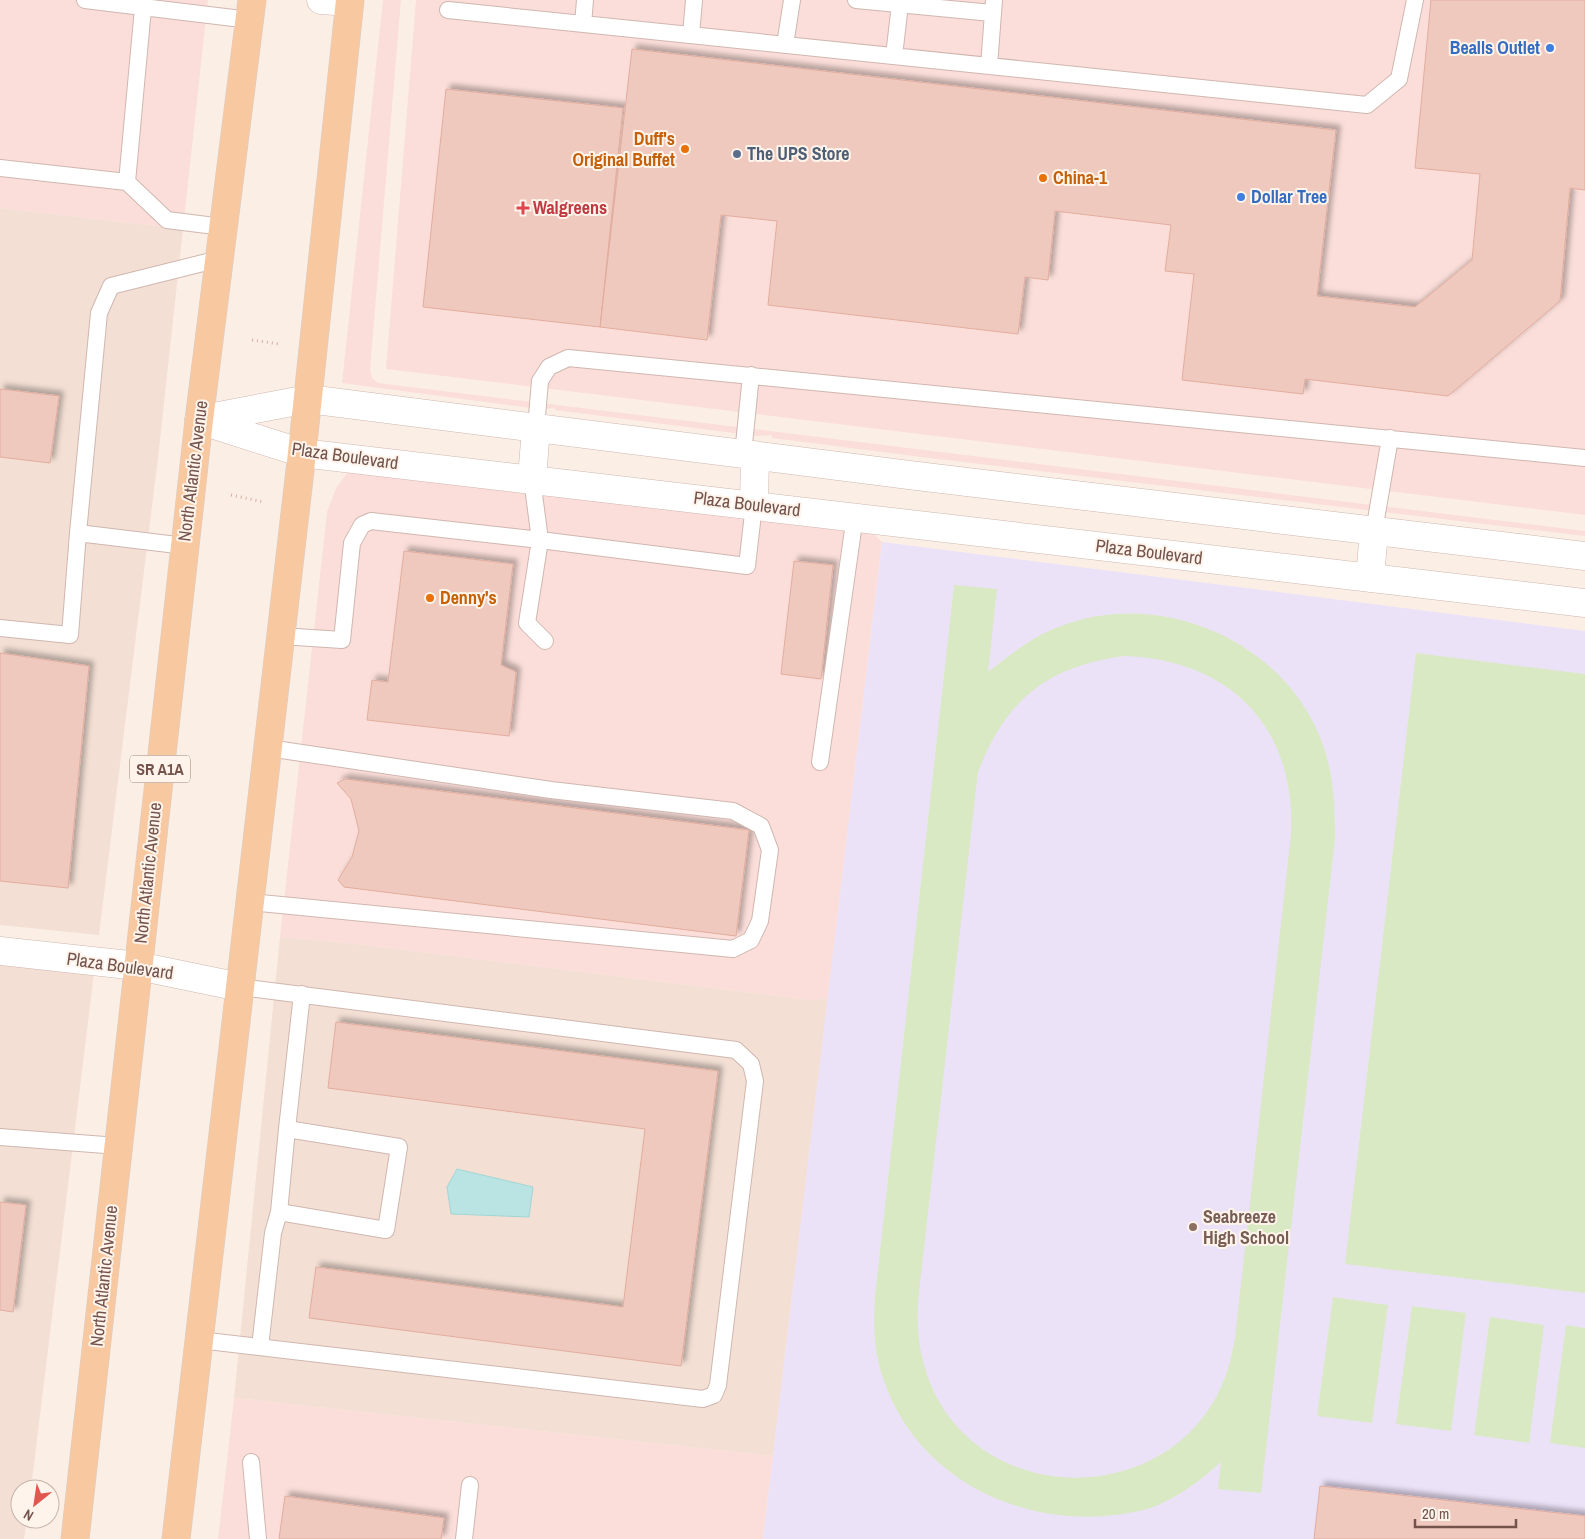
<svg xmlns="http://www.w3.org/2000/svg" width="1585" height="1539" viewBox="0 0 1585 1539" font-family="'Archivo Narrow',sans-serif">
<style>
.residential{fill:#f3dfd4}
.commercial{fill:#fbded9}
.education{fill:#ece2f8}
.green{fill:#d9e9c4;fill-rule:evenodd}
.water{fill:#bae4e3;stroke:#a1d6d5}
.building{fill:#f0c9be;stroke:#e2ad9e;filter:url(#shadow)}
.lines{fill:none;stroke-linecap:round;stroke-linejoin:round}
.service-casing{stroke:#cfb7af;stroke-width:18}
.minor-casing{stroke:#cfb7af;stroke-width:29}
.tertiary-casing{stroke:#cfb7af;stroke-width:29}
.primary-casing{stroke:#d8cfcd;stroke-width:29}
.path{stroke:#d5aca1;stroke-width:3;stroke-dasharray:1 4;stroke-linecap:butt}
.service{stroke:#fff;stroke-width:16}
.minor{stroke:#fff;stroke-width:28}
.tertiary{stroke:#fff;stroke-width:28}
.primary{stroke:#f8c8a0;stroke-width:28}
.shop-dot{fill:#3f7fe0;stroke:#fef4eb;stroke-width:2}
.food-dot{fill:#e8710a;stroke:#fef4eb;stroke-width:2}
.service-dot{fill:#5c6f8a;stroke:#fef4eb;stroke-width:2}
.health-dot{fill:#e0444e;stroke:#fef4eb;stroke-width:2}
.education-dot{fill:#8d6e63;stroke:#fef4eb;stroke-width:2}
.labels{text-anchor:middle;stroke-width:4;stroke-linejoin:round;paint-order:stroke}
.shield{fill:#fef4eb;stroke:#9d837b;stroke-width:1}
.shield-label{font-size:16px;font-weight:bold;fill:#74534b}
.shop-label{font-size:18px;font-weight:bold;fill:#366cbe;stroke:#fef4eb;text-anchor:end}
.food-label{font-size:18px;font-weight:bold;fill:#c56008;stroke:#fef4eb;text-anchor:start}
.service-label{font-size:18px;font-weight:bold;fill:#4e5e75;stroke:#fef4eb;text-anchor:start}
.health-label{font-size:18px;font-weight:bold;fill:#be3a42;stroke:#fef4eb;text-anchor:start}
.street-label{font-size:18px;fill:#74534b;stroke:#fef4eb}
.education-label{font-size:18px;font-weight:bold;fill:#785e54;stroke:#fef4eb;text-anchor:start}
</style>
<defs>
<filter id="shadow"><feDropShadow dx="4.5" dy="-4.5" stdDeviation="2.5" flood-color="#0004"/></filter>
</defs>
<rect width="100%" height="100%" fill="#fbefe5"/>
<!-- residential -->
<path class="residential" d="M0,208L183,229L158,458L99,935L0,925Z
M280,937L348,943L811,1000L828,998L773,1456L234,1398Z
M0,963L94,973L31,1489H20V1519H27L24,1539H0Z"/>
<!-- commercial -->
<path class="commercial" d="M0,0H208L183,229L0,208Z
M383,0H401L370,369L372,378L378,383L1585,531V536L921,457L772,438V435L757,436L555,410V408L539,409L342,383Z
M416,0H1585V515L386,369Z
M350,458L855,516L882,542L828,998L811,1000L348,943L280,937L327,512L336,488L348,472Z
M234,1398L773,1456L763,1539H218Z"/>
<!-- education -->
<path class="education" d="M882,542L1585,631V1539H763Z"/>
<!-- green -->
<path class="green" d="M954,585L997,589L988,672C1011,654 1033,636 1061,626C1162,587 1287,642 1323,745C1334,776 1335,807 1335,839L1261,1493L1218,1489L1221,1462C1199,1482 1176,1499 1148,1509C1031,1539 905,1479 878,1360C873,1339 874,1317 875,1296ZM1125,656C1231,660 1296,728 1291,834L1235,1338C1232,1354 1229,1370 1222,1385C1171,1503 996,1510 936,1396C921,1366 916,1335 918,1301L978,772C1006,699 1048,666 1125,656Z
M1416,653L1585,674V1293L1345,1264Z
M1333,1297L1388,1305L1372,1423L1317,1416Z
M1412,1306L1466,1313L1451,1431L1396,1424Z
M1490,1317L1544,1325L1529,1443L1474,1435Z
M1566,1325L1585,1328V1448L1550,1443Z"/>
<!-- water -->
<path class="water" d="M457,1169L533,1187L529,1217L451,1214L447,1187Z"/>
<!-- building -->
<path class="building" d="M1431,0H1585V190L1570,188L1560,301L1448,396L1305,379L1303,394L1182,380L1194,274L1165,271L1171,225L1055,211L1048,280L1025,277L1018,334L768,305L777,221L721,215L707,340L600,327L632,49L1336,130L1317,296L1415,307L1472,260L1480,174L1415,168Z
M446,89L623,108L600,327L423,307Z
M0,389L59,396L50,463L0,457Z
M404,551L513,564L501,665L516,672L509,736L367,720L372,680L388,682Z
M794,561L833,565L821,679L781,674Z
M0,653L89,666L68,888L0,881Z
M345,779L749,830L736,936L344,887L338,880L352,857L359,831L351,799L337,783Z
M336,1022L718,1071L681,1366L309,1318L316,1267L623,1307L645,1129L328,1088Z
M0,1202L26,1205L13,1312L0,1310Z
M1320,1486L1585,1516V1539H1314Z
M285,1496L444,1518L441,1539H279Z"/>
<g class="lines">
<!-- service casing -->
<g class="service-casing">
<path id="service" d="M85,0L250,20
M856,0L992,13
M448,10L1367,105L1399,79L1415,0
M583,24L585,0
M691,35L694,0
M785,45L792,0
M894,56L900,4
M989,66L994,0
M0,168L127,182L167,220L223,227
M127,182L143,8
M536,428L540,381L549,367L568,358L1585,458
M743,454L751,375
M532,479L540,540L747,566L754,505
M1374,531L1390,438
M185,546L78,533L99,313L111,286L219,259
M0,628L70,635L78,533
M281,636L342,640L352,543L362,525L371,521L540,540L527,623L545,641
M820,762L855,516
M250,902L733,949L751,940L760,921L770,850L761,826L733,811L551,790L268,748
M0,1137L118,1146
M279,1212L287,1129
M199,1340L703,1399L714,1395L718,1385L755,1081L751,1064L736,1050L240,987
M260,1347L273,1233L279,1212L386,1230L399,1147L287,1129L302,994
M251,1462L258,1539
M464,1539L470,1485"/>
</g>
<!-- minor casing -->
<g class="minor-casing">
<path id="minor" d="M321,0L349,2
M0,951L138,966L240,987"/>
</g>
<!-- tertiary casing -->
<g class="tertiary-casing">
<path id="tertiary" d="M203,419L308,399L917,476L1585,556
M199,420L302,453L1585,603
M532,479L536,428
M754,505L755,455
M1370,578L1374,531"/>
</g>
<!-- primary casing -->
<g class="primary-casing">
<path id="primary" d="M75,1539L199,420L252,0
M176,1539L302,453L350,0"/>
</g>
<!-- path -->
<path class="path" d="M252,340L279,344
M231,495L264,502"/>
<!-- service -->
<use href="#service" class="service"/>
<!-- minor -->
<use href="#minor" class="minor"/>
<!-- tertiary -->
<use href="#tertiary" class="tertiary"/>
<!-- primary -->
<use href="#primary" class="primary"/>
</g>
<!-- markers -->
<g class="shop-dot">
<circle cx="1550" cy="48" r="5"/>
<circle cx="1241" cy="197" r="5"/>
</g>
<g class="food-dot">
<circle cx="685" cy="149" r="5"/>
<circle cx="1043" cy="178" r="5"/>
<circle cx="430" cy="598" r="5"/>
</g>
<circle class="service-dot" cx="737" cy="154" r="5"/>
<path class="health-dot" d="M520.5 200.5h5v5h5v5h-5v5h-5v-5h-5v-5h5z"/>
<circle class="education-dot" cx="1193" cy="1227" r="5"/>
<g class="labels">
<!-- shield labels -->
<rect class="shield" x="130" y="755.5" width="60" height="27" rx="4"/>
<g class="shield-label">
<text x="160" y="775">SR A1A</text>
</g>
<!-- shop labels -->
<g class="shop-label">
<text x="1540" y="54">Bealls Outlet</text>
<text x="1251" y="203" text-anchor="start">Dollar Tree</text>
</g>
<!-- food labels -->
<g class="food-label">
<text x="675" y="145" text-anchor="end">Duff's<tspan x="675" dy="21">Original Buffet</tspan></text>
<text x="1053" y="184">China-1</text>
<text x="440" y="604">Denny's</text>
</g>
<!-- service labels -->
<g class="service-label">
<text x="747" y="160">The UPS Store</text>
</g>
<!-- health labels -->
<g class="health-label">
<text x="533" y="214">Walgreens</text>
</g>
<!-- street labels -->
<g class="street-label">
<text transform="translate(345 456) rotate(8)" y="6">Plaza Boulevard</text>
<text transform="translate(193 471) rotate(-83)" y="6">North Atlantic Avenue</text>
<text transform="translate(747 504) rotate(7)" y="6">Plaza Boulevard</text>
<text transform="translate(1149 552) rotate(7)" y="6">Plaza Boulevard</text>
<text transform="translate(148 873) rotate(-84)" y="6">North Atlantic Avenue</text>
<text transform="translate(120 966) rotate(8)" y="6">Plaza Boulevard</text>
<text transform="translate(104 1276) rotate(-84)" y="6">North Atlantic Avenue</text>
</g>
<!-- education labels -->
<g class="education-label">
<text x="1203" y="1223">Seabreeze<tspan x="1203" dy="21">High School</tspan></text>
</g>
</g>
<!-- north arrow -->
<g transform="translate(35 1504) rotate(210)"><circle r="24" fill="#fef4eb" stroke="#c7b4ab"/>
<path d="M0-4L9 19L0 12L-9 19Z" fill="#e1564e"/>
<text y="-8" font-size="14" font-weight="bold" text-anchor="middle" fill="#74534b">N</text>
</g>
<!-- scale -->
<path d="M1415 1519v8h101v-8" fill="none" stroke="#74534b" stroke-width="2.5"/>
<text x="1422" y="1519" font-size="15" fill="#74534b" stroke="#fef4eb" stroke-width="4" paint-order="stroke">20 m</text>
</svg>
